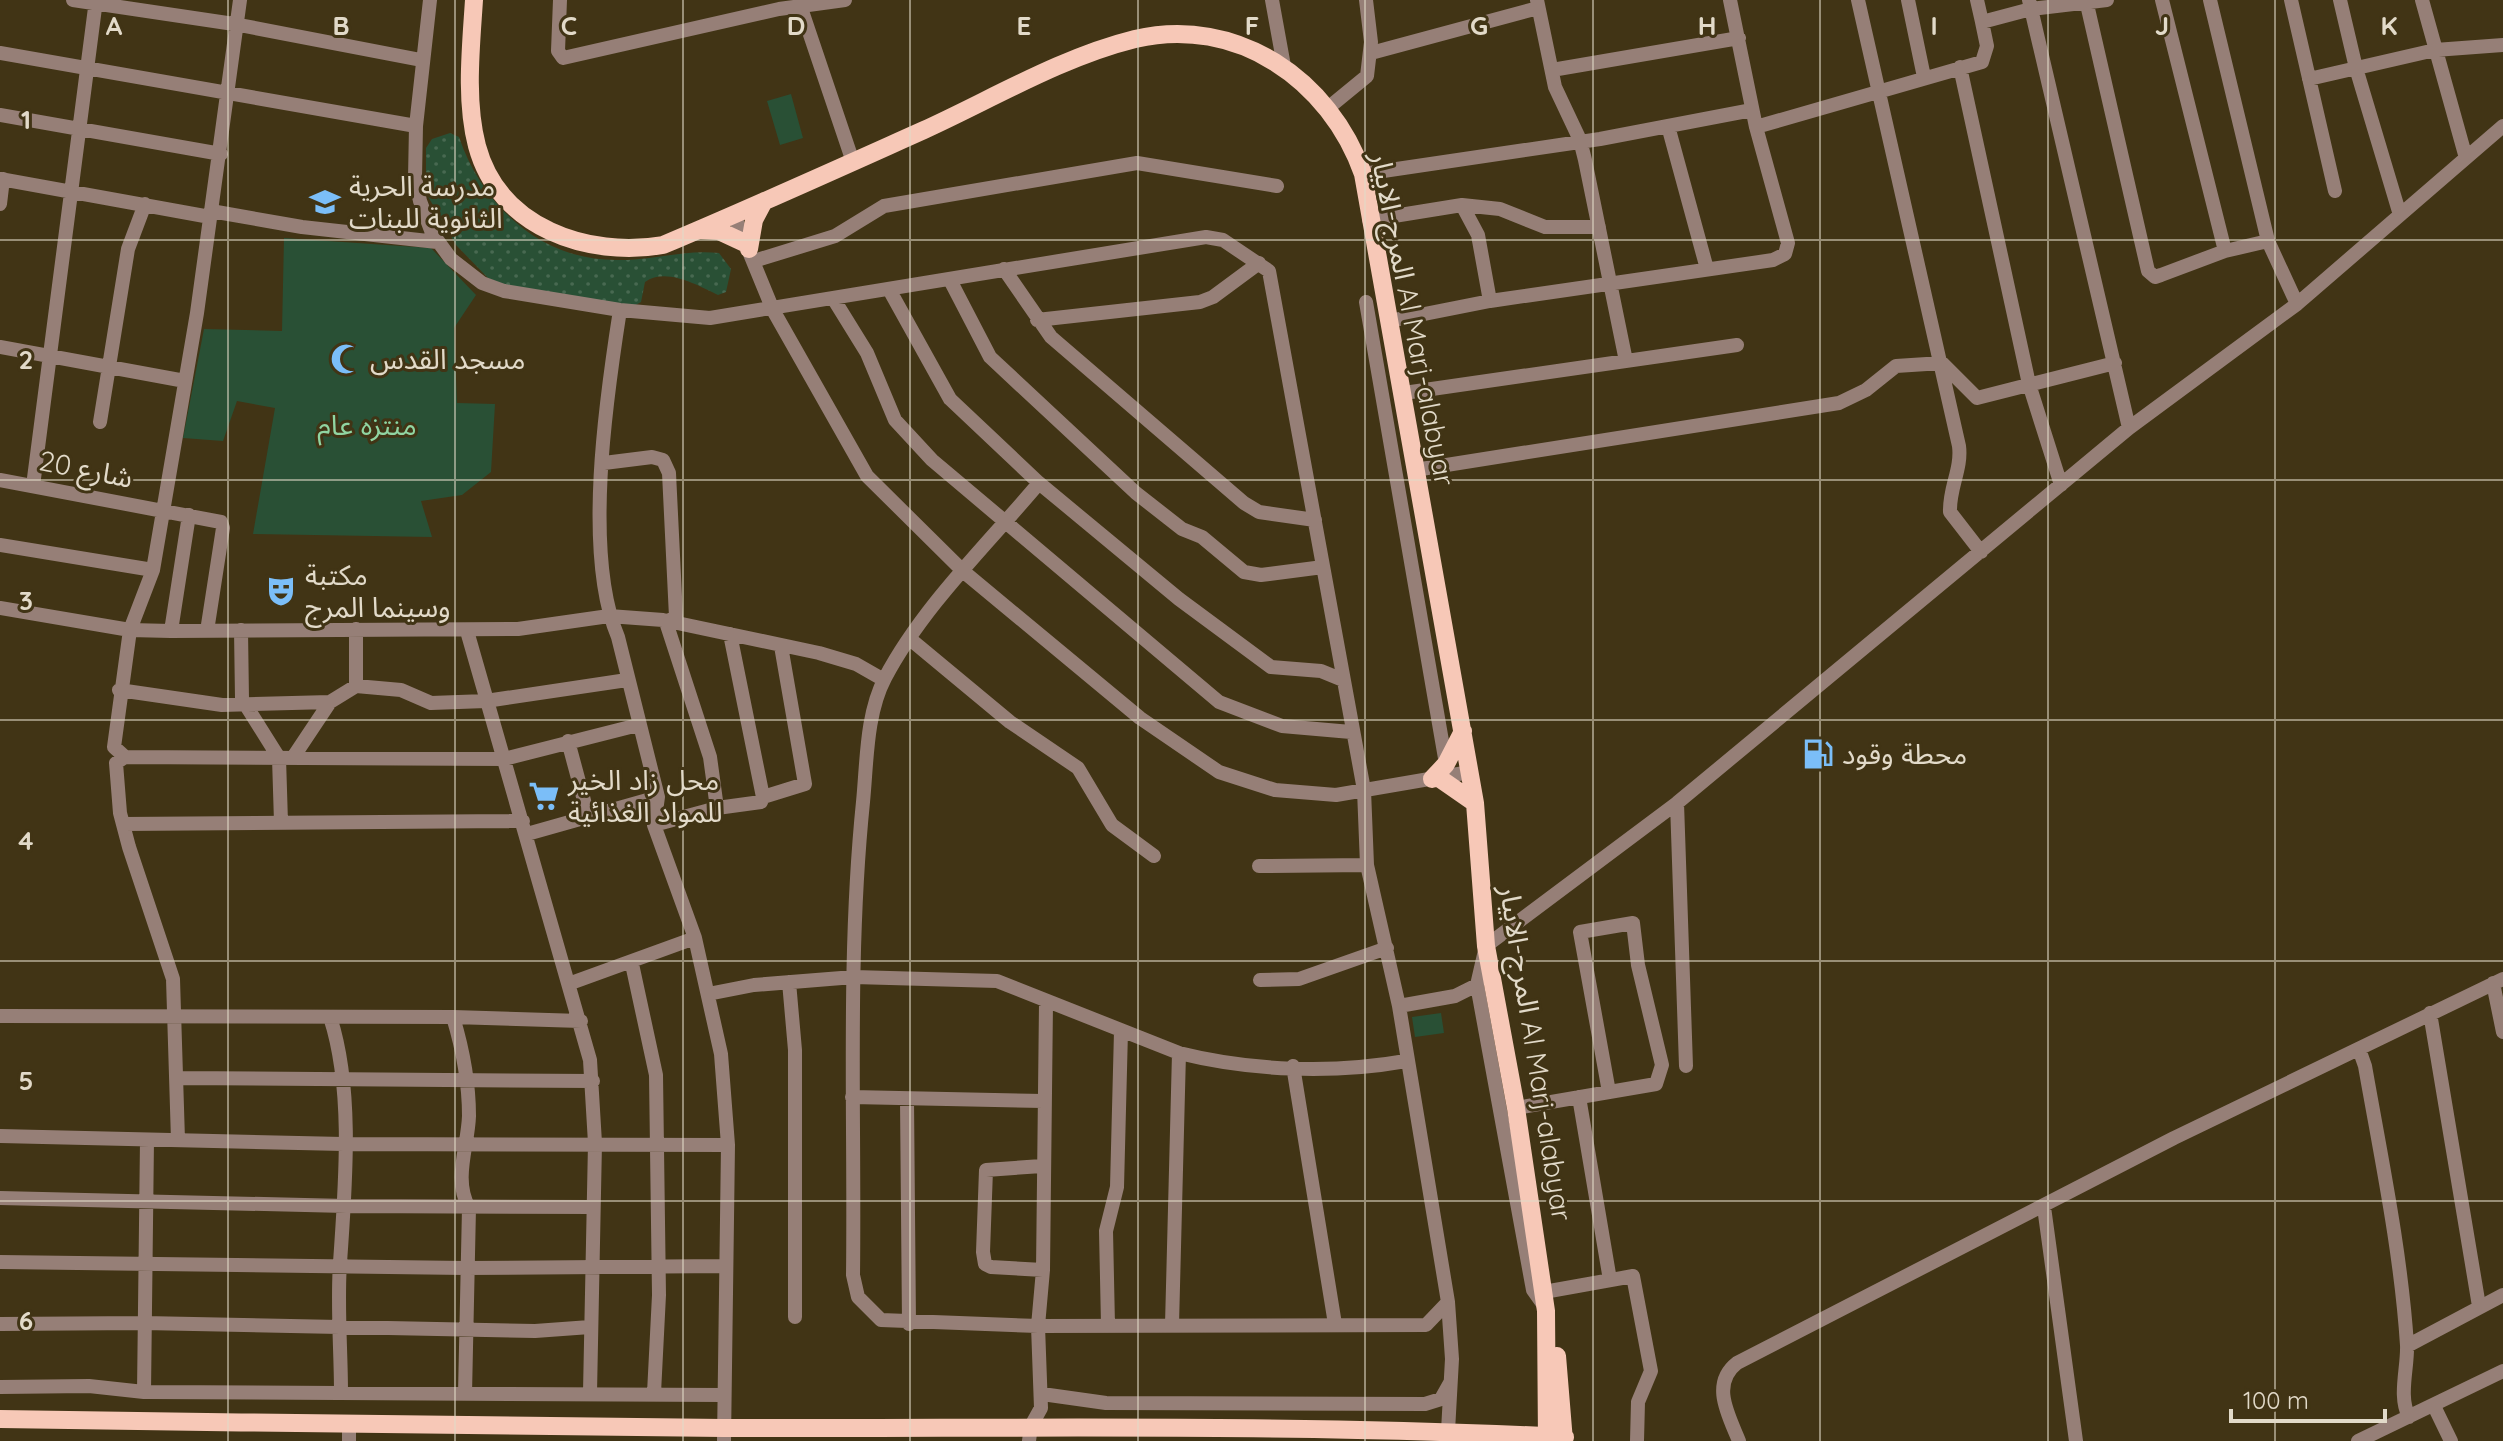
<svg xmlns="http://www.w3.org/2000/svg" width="2503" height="1441" viewBox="0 0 2503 1441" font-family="Quicksand,'Noto Sans Arabic',sans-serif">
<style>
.grass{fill:url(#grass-dots)}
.park{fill:#295035}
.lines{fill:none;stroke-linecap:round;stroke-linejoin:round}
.minor{stroke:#967f77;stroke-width:14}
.major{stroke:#f7c8b7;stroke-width:18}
.grid{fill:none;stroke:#e2dac9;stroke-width:2;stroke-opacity:0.55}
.labels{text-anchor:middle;stroke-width:6;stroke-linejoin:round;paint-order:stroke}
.poi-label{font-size:28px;fill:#e2dac9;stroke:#413415;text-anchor:start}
.street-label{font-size:28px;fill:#e2dac9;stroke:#413415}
.park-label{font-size:28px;fill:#90d5a2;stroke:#413415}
.grid-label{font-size:26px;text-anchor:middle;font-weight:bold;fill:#e2dac9;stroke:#413415;stroke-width:6;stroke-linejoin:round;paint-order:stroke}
</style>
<defs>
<pattern id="grass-dots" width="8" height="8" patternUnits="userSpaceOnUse" patternTransform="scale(2)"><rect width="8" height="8" fill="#295035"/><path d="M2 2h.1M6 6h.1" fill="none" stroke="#486951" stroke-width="1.8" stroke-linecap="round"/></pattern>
</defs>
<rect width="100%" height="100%" fill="#413415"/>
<!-- grass -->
<path class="grass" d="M450,133L459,137C482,205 540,260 616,260C651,261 684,249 719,253L731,269L726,292L718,295C697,285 666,267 645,282L641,302L634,306L515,289L488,278L456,245L426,193V148L432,139Z"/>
<!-- park -->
<path class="park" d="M791,94L803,138L780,145L767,101Z
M284,238L431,248L476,295L454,328L457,403L495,404L491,472L462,495L421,501L432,537L253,534L275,408L237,401L223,441L183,438L204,329L282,331Z
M1441,1013L1444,1033L1415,1037L1412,1017Z"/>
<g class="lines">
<!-- minor -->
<path class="minor" d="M73,0L234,24L421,60
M430,0L416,126L415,178L420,201L432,233L451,259L482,283L504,291L620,310L710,318L1206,237L1223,240L1269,271L1364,790L1367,865L1399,1006L1448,1302L1452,1359L1448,1431
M560,0L558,51L563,58L779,9L845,0
M1272,0L1284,66
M1537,0L1555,87L1580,140L1585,160L1626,361
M1858,0L1959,446C1962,469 1949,488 1950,512L1981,552
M1908,0L1924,77
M1977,0L1982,22
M2029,0L2129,428
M2086,0L2148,271L2155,277L2161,275L2225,251L2268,241
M2162,0L2225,251
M2210,0L2268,241L2297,304
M2291,0L2335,191
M2340,0L2356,68L2400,215
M2422,0L2466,158
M801,8L853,162
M0,53L416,126
M1371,53L1538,8
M1960,67L2029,384L2061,485
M1552,70L1739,38
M2309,79L2435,50L2503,45
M1328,108L1367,76L1371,42L1366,0
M0,115L221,154
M1668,126L1707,269
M1756,127L1982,62L1987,46L1982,22L2031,9L2107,0
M1363,174L1600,139L1752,110
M0,179L210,217
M0,204L3,179
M1462,205L1500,209L1545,227H1599
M211,211L302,227L437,242
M734,215L773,310L867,476L964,572L1140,718L1219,772L1275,790L1336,795L1470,772
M1369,220L1462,205L1478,235L1490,301
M754,261L835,236L884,206L1137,163L1277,186
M1004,269L1051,337L1244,503L1259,512L1315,520
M950,280L990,357L1136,493L1182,529L1202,537L1244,572L1261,575L1323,567
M890,291L950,399L1039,483L1179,599L1271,667L1321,671L1343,680
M833,298L867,353L895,420L932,460L1219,702L1282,726L1351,732
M1366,302L1446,764
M620,310C606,399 583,555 618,637L658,797L654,825L695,938L721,1054L728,1145L724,1441
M1037,320L1200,302L1213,297L1259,263
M1389,321L1490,301L1773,260L1785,254L1788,243L1756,127L1730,0
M0,347L185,381
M1404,393L1737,345
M100,422L128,249L145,204
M604,463L652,457L663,460L669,473L676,617L666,622L710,757L717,808L654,825
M1415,470L1839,403L1866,390L1896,366L1942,363L1977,398L2115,363
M0,480L221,522L223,528L207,631
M1039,483C987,545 923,606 885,678C866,714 867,762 863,802C847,959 855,1118 853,1275L858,1297L881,1320L1038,1326L1426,1325L1448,1302
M33,486L96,0
M0,545L153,570
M0,608L130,630L171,631L518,629L609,616L663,620L819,653L856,664L884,680
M241,630L242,699L279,758L281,822
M171,631L189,515
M467,631L590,1060L595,1143L590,1393
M730,634L763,797
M910,639L1010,722L1078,768L1112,825L1154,856
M356,686L401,690L431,703L486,701L627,680
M119,690L222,705L330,702
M568,741L589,819
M294,756L330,702L356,686V629
M125,757L504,759L638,725
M1677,803L1686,1066
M717,808L761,802L763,797L805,784L781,646
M123,824L523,821
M527,834L658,797
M1259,866L1367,865
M632,964L656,1075L659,1295L654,1393
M1260,980L1299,979L1387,948
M789,982L795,1050V1317
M571,983L695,938
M2493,983L2503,1032
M1477,985L1533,1290L1545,1307
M708,994L754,985L854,977L997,981L1179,1053C1251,1071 1333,1074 1406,1061
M1399,1006L1455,996L1477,985L1486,946L1677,803L2129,428L2297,304L2503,126
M2430,1013L2479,1306
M0,1016L453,1017L581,1021
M330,1017C354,1090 345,1188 340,1263C337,1306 341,1350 341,1393
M453,1017C463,1050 469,1082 469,1116C468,1147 453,1179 469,1208L465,1394
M2359,1049L2365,1066C2381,1157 2401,1252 2407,1345C2408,1368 2398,1396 2409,1417
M1293,1066L1335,1324
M177,1078L593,1081
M852,1097L1043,1101
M1579,1097L1610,1280
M907,1100L909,1324
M1516,1108L1656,1084L1662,1065L1638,965L1633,923L1580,932L1609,1092
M0,1136L343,1144L728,1145
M178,1140L173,979L129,847L120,813L116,763L125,757L114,747L130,630L153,570L197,313L240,0
M1042,1166L986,1170L983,1252L985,1264L991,1267L1043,1270
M0,1198L346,1206L593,1207
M2044,1207L2076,1441
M0,1262L465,1268L725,1266
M1544,1292L1633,1276L1651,1371L1638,1402L1637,1441
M0,1324L144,1323L535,1331L590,1327
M1108,1325L1106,1231L1117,1187L1121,1031
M1172,1325L1179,1053
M2407,1346L2503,1295
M0,1387L89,1386L144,1392L724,1395
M144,1392L147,1140
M1042,1394L1106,1403L1425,1404L1441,1399L1450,1383
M2434,1406L2451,1441
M349,1423V1441
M1029,1441L1031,1426L1041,1408L1038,1326L1043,1270L1046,1003
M1739,1441C1729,1416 1710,1384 1737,1363L2174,1138L2503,979
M2358,1441L2503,1371"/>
<!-- major -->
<path class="major" d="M474,0C471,47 465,100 477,146C499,228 588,258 663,245C751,208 837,169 924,130C992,99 1062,57 1135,39C1237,15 1330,80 1363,174L1475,803L1486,946L1516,1108L1546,1311L1547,1441
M702,230L719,231L747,244
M749,249L754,220L764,201
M1439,778L1475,803
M1432,779L1446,764L1463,731
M1557,1356L1564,1441
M0,1419C241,1422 482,1427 723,1428C1004,1429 1285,1423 1565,1437"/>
</g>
<!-- grid -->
<path class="grid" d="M228,0V1441M455,0V1441M683,0V1441M910,0V1441M1138,0V1441M1365,0V1441M1593,0V1441M1820,0V1441M2048,0V1441M2275,0V1441M0,240H2503M0,480H2503M0,720H2503M0,961H2503M0,1201H2503"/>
<!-- icons -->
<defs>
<g id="school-bare" transform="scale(2.4)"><path d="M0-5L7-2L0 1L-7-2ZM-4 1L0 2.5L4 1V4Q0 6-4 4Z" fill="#7bbef8" stroke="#413415" stroke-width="2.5" paint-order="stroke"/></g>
<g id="mosque-bare" transform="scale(2.4)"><path d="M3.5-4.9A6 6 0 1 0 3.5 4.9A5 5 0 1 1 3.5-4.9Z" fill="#7bbef8" stroke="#413415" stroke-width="2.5" paint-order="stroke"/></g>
<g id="theatre-bare" transform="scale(2.4)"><path d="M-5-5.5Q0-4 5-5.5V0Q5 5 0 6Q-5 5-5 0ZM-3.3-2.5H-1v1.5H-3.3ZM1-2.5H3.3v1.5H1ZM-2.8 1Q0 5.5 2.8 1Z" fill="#7bbef8" stroke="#413415" stroke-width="2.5" paint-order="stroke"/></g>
<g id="fuel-bare" transform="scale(2.4)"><path d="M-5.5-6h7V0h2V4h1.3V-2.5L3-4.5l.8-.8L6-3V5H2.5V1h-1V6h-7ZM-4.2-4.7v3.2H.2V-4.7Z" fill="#7bbef8" stroke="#413415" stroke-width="2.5" paint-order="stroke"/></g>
<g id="supermarket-bare" transform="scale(2.4)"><path d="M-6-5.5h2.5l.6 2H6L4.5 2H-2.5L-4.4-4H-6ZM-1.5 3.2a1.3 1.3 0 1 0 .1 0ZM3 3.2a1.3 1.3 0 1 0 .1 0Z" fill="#7bbef8" stroke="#413415" stroke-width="2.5" paint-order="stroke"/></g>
</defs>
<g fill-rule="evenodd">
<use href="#school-bare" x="325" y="202"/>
<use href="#mosque-bare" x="346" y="359"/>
<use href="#theatre-bare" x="281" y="591"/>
<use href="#fuel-bare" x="1818" y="754"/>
<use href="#supermarket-bare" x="544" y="796"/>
</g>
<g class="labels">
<!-- poi labels -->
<g class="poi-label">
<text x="349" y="196">مدرسة الحرية<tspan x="349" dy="32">الثانوية للبنات</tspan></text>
<text x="370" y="369">مسجد القدس</text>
<text x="305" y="585">مكتبة<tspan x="305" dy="32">وسينما المرج</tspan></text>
<text x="1842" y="764">محطة وقود</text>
<text x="568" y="790">محل زاد الخير<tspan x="568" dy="32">للمواد الغذائية</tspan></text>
</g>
<!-- street labels -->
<g class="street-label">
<text transform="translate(1413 319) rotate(79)" y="10">المرج-الابيار Al Marj-alabyar</text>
<text transform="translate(86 469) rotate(11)" y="10">شارع 20</text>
<text transform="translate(1536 1053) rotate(81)" y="10">المرج-الابيار Al Marj-alabyar</text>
</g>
<!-- park labels -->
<g class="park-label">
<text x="367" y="435">منتزه عام</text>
</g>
</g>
<g class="grid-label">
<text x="114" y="35">A</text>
<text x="341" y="35">B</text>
<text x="569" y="35">C</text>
<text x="796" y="35">D</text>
<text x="1024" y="35">E</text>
<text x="1252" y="35">F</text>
<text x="1479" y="35">G</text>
<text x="1707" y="35">H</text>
<text x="1934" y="35">I</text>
<text x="2162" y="35">J</text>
<text x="2389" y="35">K</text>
<text x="26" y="129">1</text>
<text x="26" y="369">2</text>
<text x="26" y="610">3</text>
<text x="26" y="850">4</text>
<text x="26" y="1090">5</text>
<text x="26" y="1330">6</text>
</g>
<!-- scale -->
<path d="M2231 1409v12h154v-12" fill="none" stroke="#e2dac9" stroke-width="4"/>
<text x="2243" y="1409" font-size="24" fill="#e2dac9" stroke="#413415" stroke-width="6" paint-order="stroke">100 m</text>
</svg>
